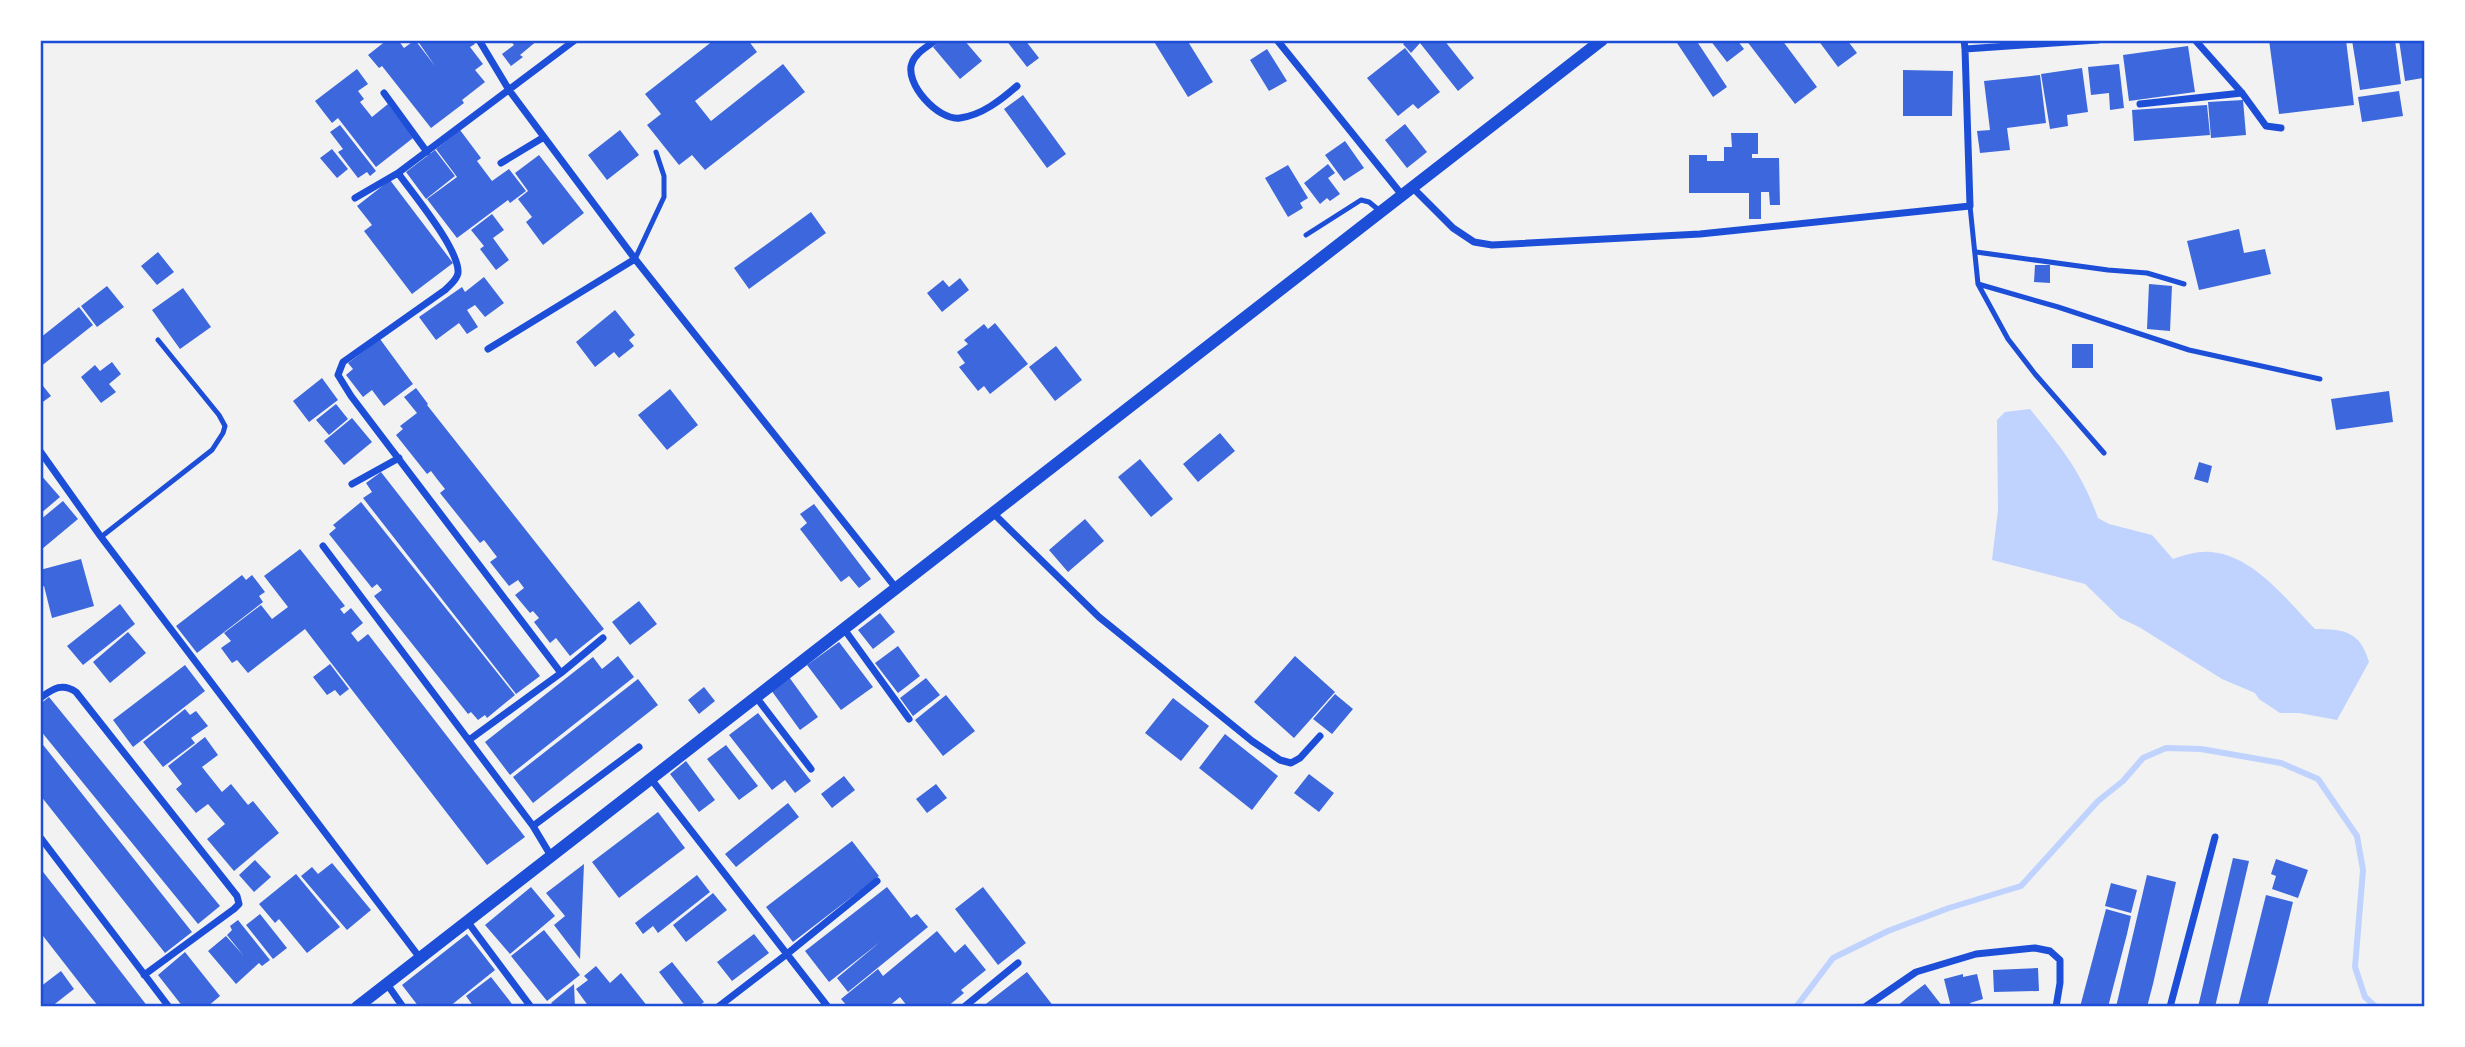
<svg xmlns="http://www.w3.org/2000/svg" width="2465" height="1047" viewBox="0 0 2465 1047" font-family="'Noto Sans',sans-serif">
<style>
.water{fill:#bfd3fe}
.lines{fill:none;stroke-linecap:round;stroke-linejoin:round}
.stream{stroke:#bfd3fe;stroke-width:6}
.building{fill:#3d67dc}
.service{stroke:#1d4ed8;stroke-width:5}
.minor{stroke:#1d4ed8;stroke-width:7}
.tertiary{stroke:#1d4ed8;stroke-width:12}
.neatline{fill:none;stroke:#1d4ed8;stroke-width:2.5}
</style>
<rect width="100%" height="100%" fill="#f2f2f2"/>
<!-- water -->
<path class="water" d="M2030,409C2060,446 2082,472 2098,518L2109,524L2152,535L2173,559C2185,555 2198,551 2211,552C2253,555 2288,601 2315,629C2344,629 2360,631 2369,662L2337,720L2299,713H2280L2259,699L2255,693L2222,679L2139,627L2120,618L2085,584L1992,560L1998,510L1997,420L2005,412Z"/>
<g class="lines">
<!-- stream -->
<path class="stream" d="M1796,1007L1833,958L1888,931L1949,908L2021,886L2098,801L2123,781L2143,758L2166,748L2201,749L2281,763L2318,779L2357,836L2363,870L2355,967L2365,997L2376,1007"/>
</g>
<!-- building -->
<path class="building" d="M387,40H398L404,48L415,40L435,66L417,40H472L475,44L470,47L483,64L475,70L485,82L462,100L464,103L431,128L382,66L379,68L368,55Z
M510,40H538L520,55L523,57L511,66L502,54L514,45Z
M714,40H748L757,52L695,101L711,121L783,64L805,92L705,170L692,155L679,165L647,125L661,114L645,94Z
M941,40H964L982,61L960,79L933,47Z
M1006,40H1025L1039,58L1027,67Z
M1153,40H1187L1213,82L1188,97Z
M1407,40H1444L1474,78L1458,91L1420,43L1411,53L1403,44Z
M1675,40H1696L1727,87L1713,97Z
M1710,40H1737L1744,49L1727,62Z
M1746,40H1782L1817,87L1795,104Z
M1818,40H1847L1857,53L1838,67Z
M2269,40H2346L2354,105L2279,114Z
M2352,40H2395L2401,84L2360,90Z
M2399,40H2425L2423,78L2405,81Z
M2188,46L2195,92L2129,101L2123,55Z
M1405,48L1440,92L1418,109L1413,104L1398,116L1367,78Z
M1267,49L1287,81L1269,91L1250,60Z
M2119,64L2124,108L2110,110L2109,93L2091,95L2088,67Z
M2082,68L2088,112L2067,115L2068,126L2050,129L2041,74Z
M357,69L368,84L358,91L364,99L360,102L372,117L388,104L413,138L376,167L338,118L332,123L315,101Z
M1903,70L1953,71L1952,116H1903Z
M2040,75L2046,123L2007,128L2010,150L1980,153L1977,131L1990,130L1984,81Z
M2399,91L2403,116L2362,122L2358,97Z
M1023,95L1066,154L1047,168L1004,109Z
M2243,100L2246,135L2211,138L2208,102Z
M2207,105L2210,135L2134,141L2132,110Z
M1405,124L1427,152L1407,168L1385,140Z
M340,125L376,171L370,176L367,172L358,178L338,152L343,149L330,132Z
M460,130L481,158L477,161L492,181L509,169L526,191L510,203L508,200L457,238L427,199L457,177L436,149Z
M620,130L639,155L607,180L588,155Z
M1731,133H1758V154H1752V158H1779L1780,205H1770L1769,192H1761V219H1749V193H1689V155H1707V161H1724V147H1732Z
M1345,141L1364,168L1344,181L1325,155Z
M332,149L348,169L337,178L320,158Z
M435,150L455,176L426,199L406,172Z
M539,155L584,213L543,245L526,222L532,217L518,199L528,191L515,173Z
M1328,164L1335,173L1328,178L1340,194L1330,201L1327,198L1320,204L1304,183Z
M1288,165L1308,198L1300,203L1303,208L1288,217L1265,178Z
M390,180L453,263L412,294L364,231L372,225L357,206Z
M811,212L826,233L749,289L734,268Z
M492,214L504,230L493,238L509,260L496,270L480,249L484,246L471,230Z
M2239,229L2244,253L2265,249L2271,274L2199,290L2187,241Z
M158,252L174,272L157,285L141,266Z
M2035,265H2050V283L2034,282Z
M484,277L504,303L485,317L475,305L467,310L478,327L467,334L459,323L436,340L419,317L462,287L465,292Z
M960,278L969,290L942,312L927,293L943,280L949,287Z
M2149,284L2172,286L2170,331L2147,329Z
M107,286L124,307L97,327L81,306Z
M183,288L211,327L180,349L152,310Z
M79,307L93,325L40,367V338Z
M615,310L635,335L629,340L634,346L619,358L614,352L595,367L576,342Z
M995,323L1028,364L990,394L984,386L978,391L959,367L965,363L957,352L968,344L964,340L984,324L988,329Z
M380,339L413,384L384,406L372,390L363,397L346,375L353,369L348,363Z
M2072,344H2093V368H2072Z
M1056,346L1082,380L1055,401L1029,367Z
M112,362L121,374L109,384L116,392L101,403L81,377L95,365L100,371Z
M322,378L338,400L309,422L293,401Z
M40,382L51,396L40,404Z
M416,388L428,404L427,405L604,629L570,656L556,638L550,643L534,622L539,618L533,611L530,613L515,595L524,588L518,580L509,586L490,562L497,557L484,540L480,543L440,493L445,489L437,479L431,471L427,474L396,435L403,429L400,426L417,413L404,397Z
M670,389L698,425L667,450L638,415Z
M2389,391L2393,422L2336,430L2331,399Z
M336,404L348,419L329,435L316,420Z
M352,418L372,442L344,465L324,441Z
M1220,433L1235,451L1198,482L1183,464Z
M1140,459L1173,499L1151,517L1118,477Z
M2199,462L2212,466L2208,483L2194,479Z
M381,472L540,676L516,694L363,498L372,492L366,483Z
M40,474L60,497L40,514Z
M63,501L78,519L42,549L40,520Z
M361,502L515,695L487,718L485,715L478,720L471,712L468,714L374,596L382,590L377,584L372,588L329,534L336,528L333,525Z
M814,504L871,579L859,588L849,576L841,582L800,529L807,523L800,514Z
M1085,519L1104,541L1068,572L1049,550Z
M300,549L345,606L340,609L344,614L351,608L363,623L351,633L358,642L368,634L525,837L487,865L305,629L248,673L237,660L232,663L221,648L231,641L224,633L261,605L272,619L288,607L264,576Z
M81,559L94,606L52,618L44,586L40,587V570Z
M242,575L246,580L252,575L265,592L259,596L263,602L197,653L176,626Z
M639,601L657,624L630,645L612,622Z
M120,604L135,624L83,665L67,646Z
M880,613L895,632L873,649L858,630Z
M128,632L146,653L110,683L93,662Z
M839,642L873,687L841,710L807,665Z
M898,646L920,676L898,693L875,663Z
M618,656L634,677L510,775L485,742L593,657L602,669Z
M1295,656L1335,692L1294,738L1254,702Z
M330,664L349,689L340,696L335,690L327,695L313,677Z
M185,665L205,691L133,747L113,720Z
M789,677L818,717L800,730L771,690Z
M926,678L940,695L913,716L900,698Z
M638,679L658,705L533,803L513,777Z
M704,687L715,701L699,714L688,700Z
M1335,694L1353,709L1332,734L1313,719Z
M946,695L975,731L943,756L915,720Z
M49,697L220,906L198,924L40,730V704Z
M1173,698L1209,726L1181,761L1145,733Z
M185,709L190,715L196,711L208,726L191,738L195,743L163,767L143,742Z
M758,713L811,781L795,793L785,780L772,790L729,735Z
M1225,734L1278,776L1252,810L1199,768Z
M205,737L218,755L202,767L222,792L231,784L248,805L253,801L279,833L234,871L207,839L225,824L208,804L196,813L176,789L182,784L168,766Z
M40,741L192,932L165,953L40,795Z
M726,745L758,786L739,800L707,759Z
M686,761L715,800L699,812L670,774Z
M1309,774L1334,793L1319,812L1294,793Z
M844,776L855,790L832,808L821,794Z
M936,784L947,798L927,813L916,799Z
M788,803L799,817L736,867L725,854Z
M658,812L685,848L619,898L592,862Z
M852,841L879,876L793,942L766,907Z
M2233,858L2249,861L2215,1007H2198Z
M2276,859L2308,870L2298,898L2272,889L2276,876L2271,874Z
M255,860L271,877L254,892L239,875Z
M332,863L371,910L347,930L301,876L312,867L318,874Z
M584,864L580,959L554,925L565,916L546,893Z
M40,868L94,937L148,1007H99L89,995L40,932Z
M296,874L340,927L307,953L279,919L275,923L259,904Z
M697,875L710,892L658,933L653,926L643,934L635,923Z
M2147,875L2176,882L2153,984L2147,1007H2116Z
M2111,883L2137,890L2131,913L2105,906Z
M531,887L555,916L510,954L485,925Z
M887,887L911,918L917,914L928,927L848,992L837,978L880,942L829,982L805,951Z
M983,887L1026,943L998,965L955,909Z
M713,893L727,910L686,942L673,925Z
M2266,895L2293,902L2280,955L2267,1007H2238Z
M2106,909L2131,916L2127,934L2108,1007H2080Z
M260,914L287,948L273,959L246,925Z
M238,920L270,960L262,966L259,963L236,984L208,951L226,936L243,955L227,935L232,930L230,926Z
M544,930L580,975L547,1001L511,956Z
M937,931L955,953L965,944L986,970L961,990L964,993L947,1007H908L900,997L888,1007H848L841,999L878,969L883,976Z
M467,934L495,970L449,1007H419L402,985Z
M754,934L769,953L732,981L717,962Z
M185,952L220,996L207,1007H183L158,975Z
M672,962L704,1002L698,1007H686L659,972Z
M596,966L610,983L621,973L648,1007H589L576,989L588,980L584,976Z
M2038,968L2039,991L1994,992L1993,970Z
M61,971L74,989L51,1007H40V987Z
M1027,972L1054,1007H982Z
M1963,974V977L1977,974L1983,999L1970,1003L1971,1006L1967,1007H1951L1944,979Z
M491,977L509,1000L514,1007H474L466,996Z
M574,984L575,1007H555L551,1003Z
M1925,984L1943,1007H1896L1909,996Z"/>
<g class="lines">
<!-- service -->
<path class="service" d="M1970,206L1978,284L2008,339L2035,374L2104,453
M1306,235L1361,200L1369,202L1380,211
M1976,252L2108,270L2147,273L2184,284
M635,259L664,197V176L656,152
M1978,284L2058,307L2189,350L2320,379
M101,537L212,450L223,433L225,426L219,415L158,340"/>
<!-- minor -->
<path class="minor" d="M479,40L509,90L635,259L896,588
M936,40C927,47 916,52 912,63C904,83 938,121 960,118C982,115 1001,100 1017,86
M1277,40L1402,195
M1964,40L1965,49L2098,40
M2195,40L2242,93L2266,126L2281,128
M384,93L427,152
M2140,104L2242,93
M501,163L544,137
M398,173C413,194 460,250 458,273C457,280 450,285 445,290L343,362L338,375L351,396L561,673
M1412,187L1453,228L1474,242L1492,245L1700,234L1970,206L1965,49
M355,198L398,173L575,40
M488,349L635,259
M40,451L101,537L420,958
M352,484L399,458
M993,513L1099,617L1252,741L1280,760L1291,763L1300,758L1320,736
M323,546L533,826L551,856
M844,629L909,719
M756,697L811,769
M40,698C53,689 62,682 76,692L237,896L239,904L234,909L144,975
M469,740L561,673L603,638
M651,779L828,1007
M533,826L639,747
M40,837L169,1007
M467,921L531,1007
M387,984L403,1007
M718,1007L787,954L877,881
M964,1007L1018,963
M1865,1007L1916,972L1976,954L2035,948L2050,951L2060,960V983L2056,1007
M2170,1007L2215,837"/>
<!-- tertiary -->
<path class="tertiary" d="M357,1007L1602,40"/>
</g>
<!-- border -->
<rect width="2465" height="1047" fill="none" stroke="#ffffff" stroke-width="84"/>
<rect x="42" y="42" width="2381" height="963" class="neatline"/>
</svg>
